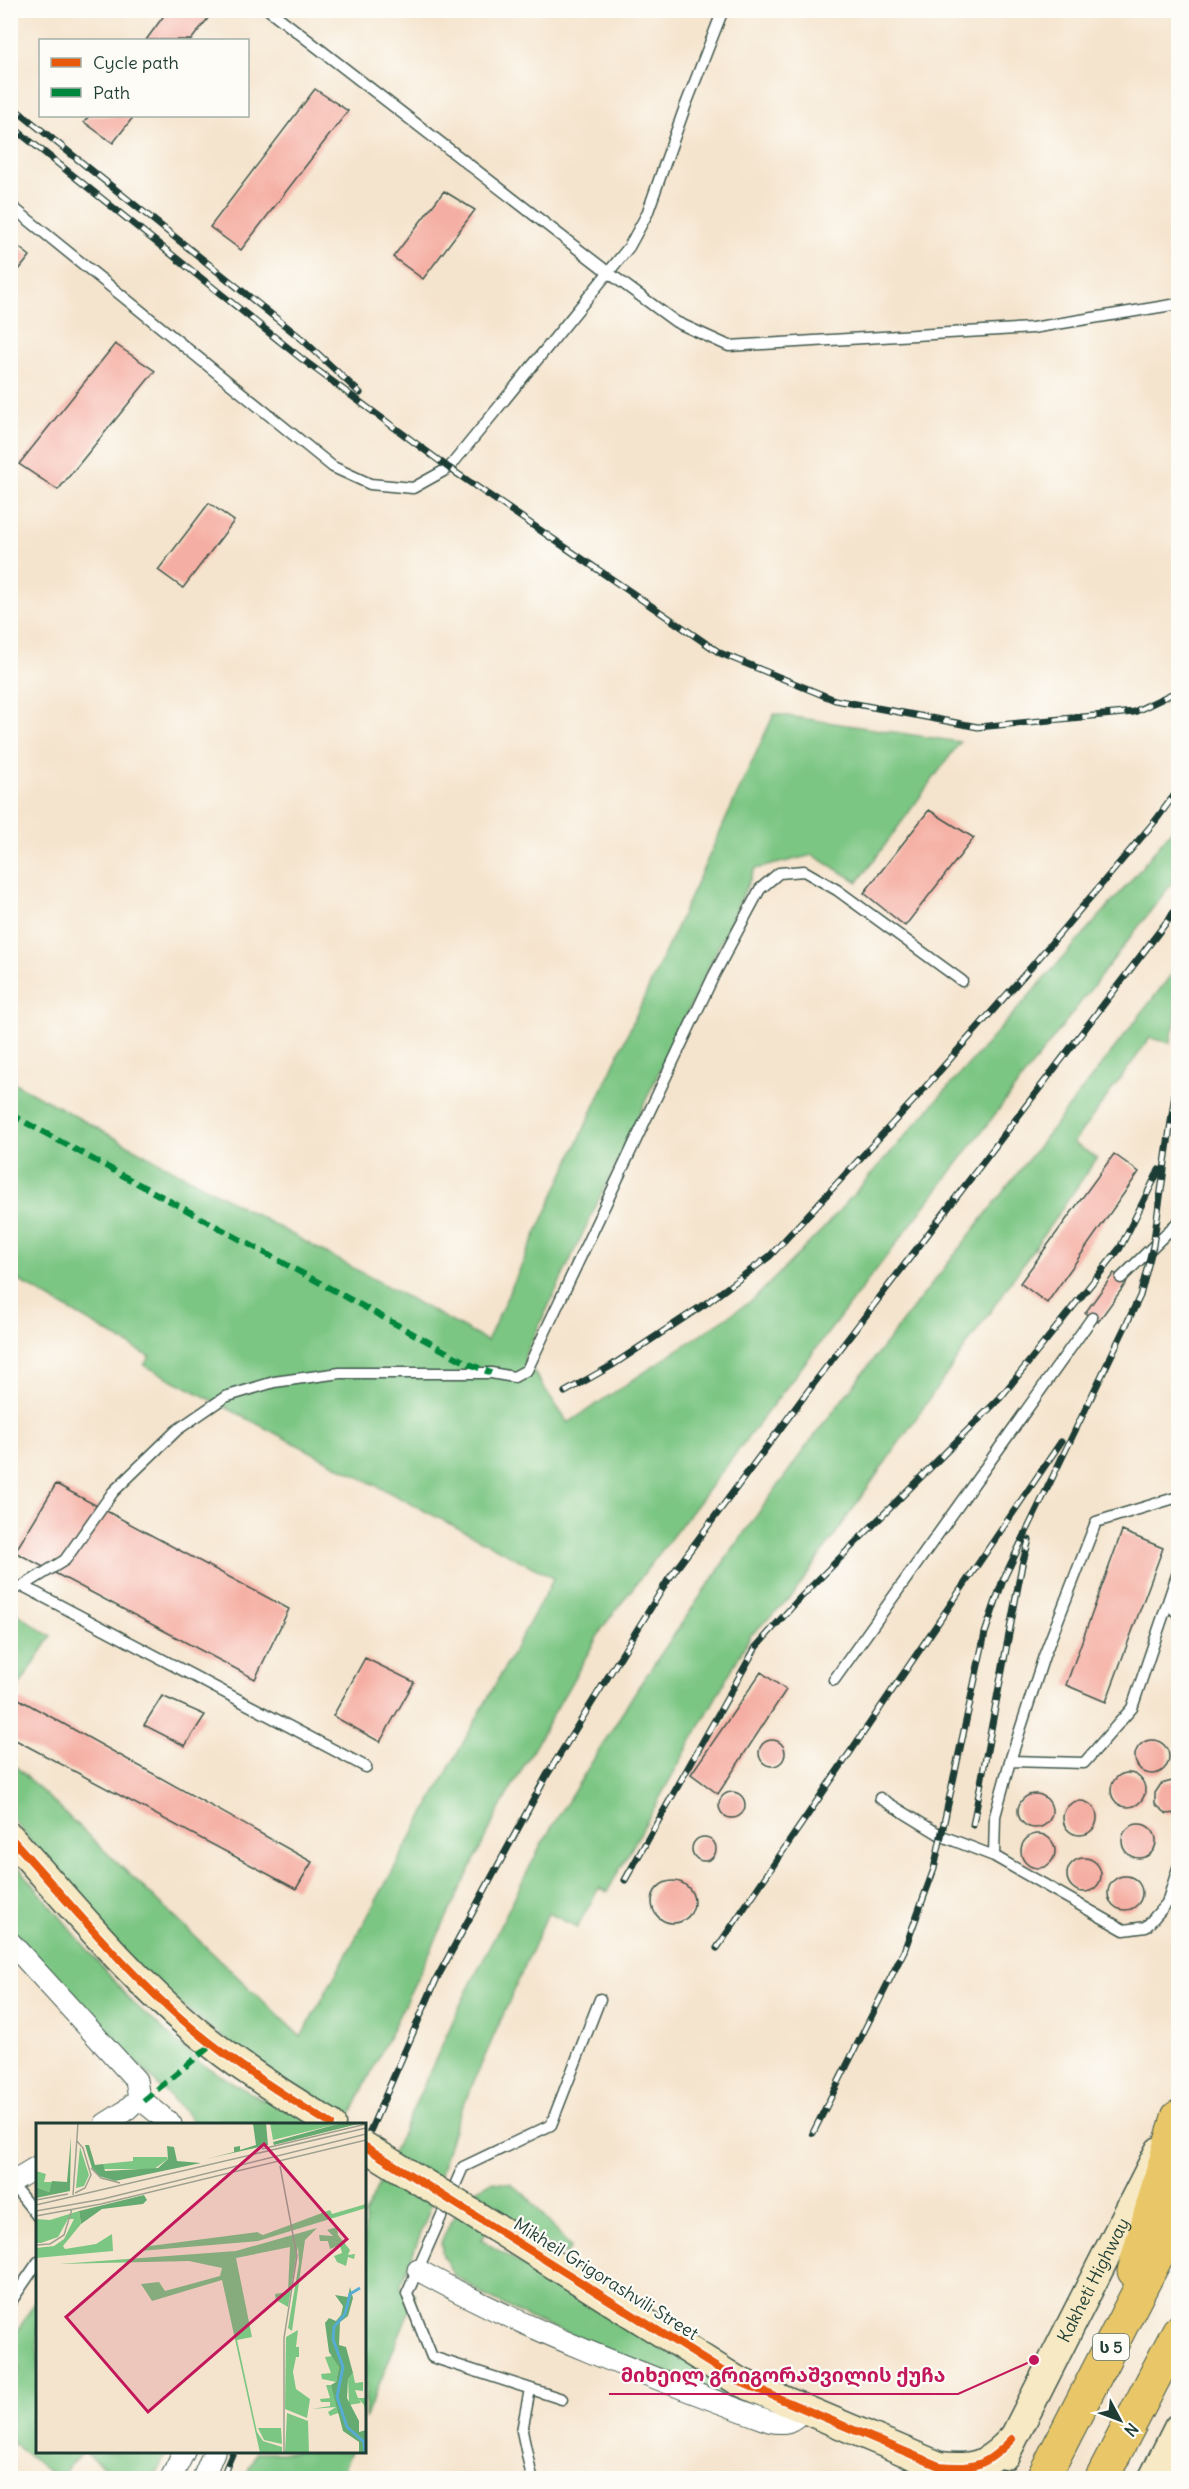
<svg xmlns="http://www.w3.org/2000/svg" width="1189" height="2489" viewBox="0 0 1189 2489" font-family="Delius,'Noto Sans Georgian',sans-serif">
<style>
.green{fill:#7cc683;stroke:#4e825c;stroke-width:1.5}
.building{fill:#f5aea3}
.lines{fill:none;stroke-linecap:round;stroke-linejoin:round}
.lane-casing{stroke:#3f564b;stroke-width:13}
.street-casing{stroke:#3f564b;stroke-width:23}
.secondary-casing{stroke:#3f564b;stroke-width:31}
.highway-casing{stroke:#3f564b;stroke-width:35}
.lane{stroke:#fff;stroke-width:10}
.street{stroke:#fff;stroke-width:21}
.secondary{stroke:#f6e9c3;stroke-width:28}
.highway{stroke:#e9c769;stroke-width:33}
.rail-casing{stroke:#1f3d34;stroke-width:7}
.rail{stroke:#fdfcf7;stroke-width:4.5;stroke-dasharray:14;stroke-linecap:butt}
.secondary-bridge-casing{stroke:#3f564b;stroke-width:31;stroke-linecap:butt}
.secondary-bridge{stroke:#f6e9c3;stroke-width:28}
.quiet{stroke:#00873e;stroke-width:6;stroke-dasharray:12 6;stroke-linecap:butt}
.cycleway-casing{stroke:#fdfcf7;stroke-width:11}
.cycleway{stroke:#e8590c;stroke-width:8}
.labels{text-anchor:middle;stroke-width:4.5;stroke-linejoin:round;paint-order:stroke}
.shield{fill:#fdfcf7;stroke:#62766e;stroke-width:1.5}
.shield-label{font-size:16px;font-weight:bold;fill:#1f3d34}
.street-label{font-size:18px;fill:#1f3d34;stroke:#fdfcf7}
.inset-river{fill:none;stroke:#56acd2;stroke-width:3}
.inset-road{fill:none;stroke:#9fa190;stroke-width:1.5}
.view{fill:#c2185b;fill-opacity:0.15;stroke:#c2185b;stroke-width:3}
.inset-edge{fill:none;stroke:#1f3d34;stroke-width:3}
.leader{fill:none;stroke:#c2185b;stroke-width:2}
.callout-dot{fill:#c2185b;stroke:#fdfcf7;stroke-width:2}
.callout-label{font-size:20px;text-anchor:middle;font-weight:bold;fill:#c2185b;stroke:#fdfcf7;stroke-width:4.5;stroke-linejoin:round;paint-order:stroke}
</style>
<rect width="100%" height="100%" fill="#fdfcf7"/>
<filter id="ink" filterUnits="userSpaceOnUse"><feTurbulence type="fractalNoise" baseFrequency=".0167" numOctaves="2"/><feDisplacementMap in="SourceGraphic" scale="12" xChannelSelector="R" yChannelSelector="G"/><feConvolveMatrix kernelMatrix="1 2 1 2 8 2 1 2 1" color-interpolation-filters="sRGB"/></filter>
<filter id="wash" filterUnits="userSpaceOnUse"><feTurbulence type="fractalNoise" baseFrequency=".008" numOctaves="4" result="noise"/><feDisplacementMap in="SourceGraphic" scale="24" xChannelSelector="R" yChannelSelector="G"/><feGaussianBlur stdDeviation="1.35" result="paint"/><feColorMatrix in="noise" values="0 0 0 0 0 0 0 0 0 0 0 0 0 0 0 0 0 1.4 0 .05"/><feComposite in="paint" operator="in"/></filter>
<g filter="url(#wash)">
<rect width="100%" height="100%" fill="#f5e4cd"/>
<!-- green -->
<path class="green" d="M774,714L960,742L858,882L813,855L755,869L524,1358L568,1423L754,1299L822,1230L1129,883L1178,822V875L603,1627L501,1806L346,2124H196L81,2005L11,1928V1858L129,1999L200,2063L262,2100L274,2077L133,1967L11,1817V1762L301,2037L554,1578L144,1365L150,1357L11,1276V1081L487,1341Z
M1178,966V1010L1170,1043L1150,1038L1073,1143L1097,1158L793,1595L751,1635L607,1892L599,1888L577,1927L548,1913L456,2122L427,2217L400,2287L416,2294L365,2419V2215L463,1999L542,1843L637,1689L734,1547L808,1444Z
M11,1609L51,1637L11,1699Z
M491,2182L510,2184L526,2195L571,2248L566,2255L499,2215L481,2240L767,2409L762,2413L532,2319L486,2296L454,2275L443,2256L441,2243L449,2225L471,2192Z
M35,2302L38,2304V2452H167L154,2478H119L84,2452L58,2478L13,2443L11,2446V2388L21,2368L11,2364V2342Z
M256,2452H351L340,2478H245Z"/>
<g id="blocks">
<!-- building -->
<path class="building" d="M168,10H211L213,12L191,40H146Z
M315,89L348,111L241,250L210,227Z
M89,116H134L113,143L84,122Z
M444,191L475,210L423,279L393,257Z
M10,240L30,256L10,281Z
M115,344L155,371L58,490L19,464Z
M209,503L234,521L183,588L158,570Z
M929,810L974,838L905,926L864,893Z
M1114,1154L1139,1172L1047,1303L1020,1283Z
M1114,1273L1127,1282L1098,1322L1085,1313Z
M56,1484L289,1609L255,1679L15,1552Z
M1122,1531L1163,1548L1106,1702L1066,1685Z
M365,1658L414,1682L380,1742L333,1716Z
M761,1672L786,1690L718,1794L691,1774Z
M162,1696L205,1715L185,1746L144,1725Z
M17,1698L312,1862L296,1889L10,1737V1711Z
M759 1753a13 13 0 1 1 26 0a13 13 0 1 1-26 0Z
M1135 1757a17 17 0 1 1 34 0a17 17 0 1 1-34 0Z
M1111 1790a17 17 0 1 1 34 0a17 17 0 1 1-34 0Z
M1172,1781L1178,1783V1813L1167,1814L1155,1804V1793L1161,1784Z
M719 1805a13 13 0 1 1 26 0a13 13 0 1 1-26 0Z
M1018 1811a17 17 0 1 1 34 0a17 17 0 1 1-34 0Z
M1063 1818a17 17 0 1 1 34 0a17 17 0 1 1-34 0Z
M1122 1841a17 17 0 1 1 34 0a17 17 0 1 1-34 0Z
M1021 1851a17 17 0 1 1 34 0a17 17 0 1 1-34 0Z
M692 1849a12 12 0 1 1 24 0a12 12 0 1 1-24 0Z
M1067 1875a17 17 0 1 1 34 0a17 17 0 1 1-34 0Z
M1108 1893a17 17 0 1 1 34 0a17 17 0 1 1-34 0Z
M652 1902a21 21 0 1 1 42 0a21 21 0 1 1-42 0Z"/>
</g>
</g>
<g filter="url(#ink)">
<use href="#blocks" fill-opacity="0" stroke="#3f564b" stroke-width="1.5"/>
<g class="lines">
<!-- lane casing -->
<g class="lane-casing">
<path id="lane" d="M269,10L609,273L676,322L729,346L1032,328L1178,304
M10,205L333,467L370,484L413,488L449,468L629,247L647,214L685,107L723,10
M1121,1278L1178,1222
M23,1586L65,1560L113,1492L177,1430L225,1397L274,1382L340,1373H491L514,1377L527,1370L714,975L760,889L779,873L804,871L837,890L962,981
M10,1590L23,1586L366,1767
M1168,1603L1178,1614
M834,1680L1092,1318
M1010,1761L1084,1763L1132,1708L1178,1572
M880,1798L942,1836L994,1856L1124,1930L1146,1927L1167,1903L1178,1868
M994,1856L995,1816L1010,1761L1044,1656L1096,1522L1178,1497
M11,2183L38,2217
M10,2303L38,2262
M530,2389L522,2431L532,2478
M562,2399L432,2357L407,2294L463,2167L551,2125L600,1999"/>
</g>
<!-- street casing -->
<g class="street-casing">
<path id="street" d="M10,1942L136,2080L139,2098L124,2112L105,2124
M139,2098L171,2124
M10,2183L38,2166
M418,2270C526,2331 653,2378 769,2421C785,2425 793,2422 803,2410
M171,2478L184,2452
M203,2478L214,2452"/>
</g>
<!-- secondary casing -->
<g class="secondary-casing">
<g id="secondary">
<path d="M10,1837C69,1902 125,1972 192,2028C236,2065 283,2095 331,2124"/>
<path d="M496,2228L738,2381L939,2466C975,2470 987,2465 1012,2439"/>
<path id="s1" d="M1005,2455L1159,2151"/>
<path d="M1153,2478L1178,2428"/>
</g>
</g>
<!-- highway casing -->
<g class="highway-casing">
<path id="highway" d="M1134,2271L1178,2117
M1043,2478L1178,2215
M1102,2478L1178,2332"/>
</g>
<!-- lane -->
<use href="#lane" class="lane"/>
<!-- street -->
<use href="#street" class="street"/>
<!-- secondary -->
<use href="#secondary" class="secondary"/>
<!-- highway -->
<use href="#highway" class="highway"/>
<!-- rail casing -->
<g class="rail-casing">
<path id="rail" d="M10,105L302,339L360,393
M10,125L302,359L449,468L720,653L835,700L978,727L1134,712L1178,691
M565,1392L611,1366L708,1302L770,1256L914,1100L1032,966L1156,820L1178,790
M973,1825L1022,1565L1029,1540
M625,1880L756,1647L799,1599L1000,1398L1120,1248L1159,1170
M717,1948L1061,1442
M813,2133L904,1951L934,1869L985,1633L1003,1580L1140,1296L1153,1246L1178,1073
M364,2145L436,1980L547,1775L668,1580L805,1395L1178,907
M222,2478L233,2452"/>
</g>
<!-- rail -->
<use href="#rail" class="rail"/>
<!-- secondary-bridge casing -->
<g class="secondary-bridge-casing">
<path id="secondary-bridge" d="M364,2146L496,2228"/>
</g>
<!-- secondary-bridge -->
<use href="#secondary-bridge" class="secondary-bridge"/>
<!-- quiet -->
<path class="quiet" d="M10,1114L467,1363L491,1373
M143,2101L213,2044"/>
<!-- cycleway casing -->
<g class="cycleway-casing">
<path id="cycleway" d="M10,1837C69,1902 125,1972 192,2028C236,2065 283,2095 331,2124
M364,2146L738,2381L939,2466C975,2470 987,2465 1012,2439"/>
</g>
<!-- cycleway -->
<use href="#cycleway" class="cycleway"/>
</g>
</g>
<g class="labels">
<!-- shield labels -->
<rect class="shield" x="1093" y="2334" width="36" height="26" rx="4.5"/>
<g class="shield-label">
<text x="1111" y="2353">ს 5</text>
</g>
<!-- street labels -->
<g class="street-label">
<text transform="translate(606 2279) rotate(32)" y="6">Mikheil Grigorashvili Street</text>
<text dy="6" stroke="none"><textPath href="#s1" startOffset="196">Kakheti Highway</textPath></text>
</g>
</g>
<!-- overview -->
<g transform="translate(36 2123)">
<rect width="330" height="330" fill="#f5e4cd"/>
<path d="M234,0H305L237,17ZM44,24L53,52L48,63L40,65ZM97,34H131L132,36L118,46H67V41L97,38ZM0,48L10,51L8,59H16L13,69L0,64ZM330,81V85L222,118L104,128L114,123L221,109L227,112L294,87L296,91ZM43,88L45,101L27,123L29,126L60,121L76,111L77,128L0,135V125L18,123L28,116L38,96H32L22,114L5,120H0V96L14,97ZM301,104L302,112L314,127L312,132L319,131L318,136L312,134L310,143L301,139L298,133L306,130L304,122L294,126L292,118H284L283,112L297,113L291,107ZM281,105L269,117L256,208L252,205L263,140L262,123L252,184L240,177L239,171L252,169L254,124L200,135L216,214L201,217L221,309L227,318L246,324V330H224L186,157L116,178L105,161L123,159L129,168L184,153L186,145L153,138L23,141L200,128ZM262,207L260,224H263V234H260L257,249L260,266L274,276L271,295L249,286L250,214ZM297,233L303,244L300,259L286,256L285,251L295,250L289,234ZM317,250L319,260L327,259V268L319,267L322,275H330V293L328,282L323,276L325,280L313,282L312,256ZM290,262H295L308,299L302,290L294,293L292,289L300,284L276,286L294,283V279H285L284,276L294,275ZM251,290L272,298L273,330H249ZM222,305H245L246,321L228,317Z" fill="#7cc683"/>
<path d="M230,0L232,22L170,36L198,29V24L204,23V27L220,22L217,1ZM305,0H326L238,22L237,19ZM35,14L34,68L0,75V64L13,69L16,58L31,59ZM49,22H53L59,42L67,41L69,48L122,45L132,36L131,23L138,24L141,38L165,40L79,58L63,53L56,45ZM108,72L111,77L107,81L66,86L45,101L43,88ZM314,164L317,175L312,193L304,199L303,222L310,224L317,250L312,256L311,275L323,298V309L330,307V330H323V319L307,308L295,262L300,259L303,244L293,229L289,200L293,195L300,198L305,192L307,183L299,172L312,174Z" fill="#65ab71"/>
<path class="inset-river" d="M324,165L314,171L309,191L298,204L297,216L307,244L301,274L311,304L328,319L329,330"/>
<path class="inset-road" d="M226,26L330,1M244,43L261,133L248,215V330M55,45L65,55L84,60M39,70L49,65L55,52L47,25L41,18M37,72L42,0M0,77L32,71M0,82L330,5M0,88L67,76L330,11M0,93L65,81L330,17M0,122L14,121L28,112L36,86"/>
<path class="view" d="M228,21L311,116L112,289L30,194Z"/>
<rect width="330" height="330" class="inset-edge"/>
</g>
<!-- callouts -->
<path class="leader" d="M1034 2360L958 2394H609"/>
<circle class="callout-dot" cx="1034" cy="2360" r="6"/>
<g class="callout-label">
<text x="783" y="2382">მიხეილ გრიგორაშვილის ქუჩა</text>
</g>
<!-- margin -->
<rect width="1189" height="2489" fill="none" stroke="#fdfcf7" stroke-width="36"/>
<!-- legend -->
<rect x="39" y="39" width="210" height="78" fill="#fdfcf7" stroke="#a4b0a9" stroke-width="1.5"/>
<rect x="51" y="58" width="30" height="9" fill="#e8590c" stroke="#a4b0a9" stroke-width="1.5"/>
<text x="93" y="69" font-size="18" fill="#1f3d34">Cycle path</text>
<rect x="51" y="88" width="30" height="9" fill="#00873e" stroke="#a4b0a9" stroke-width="1.5"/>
<text x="93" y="99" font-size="18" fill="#1f3d34">Path</text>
<!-- north arrow -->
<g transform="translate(1120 2420) rotate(131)" stroke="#fdfcf7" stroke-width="4.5" paint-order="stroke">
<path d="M0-4.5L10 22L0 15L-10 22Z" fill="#1f3d34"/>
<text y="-9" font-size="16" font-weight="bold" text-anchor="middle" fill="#1f3d34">N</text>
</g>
</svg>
